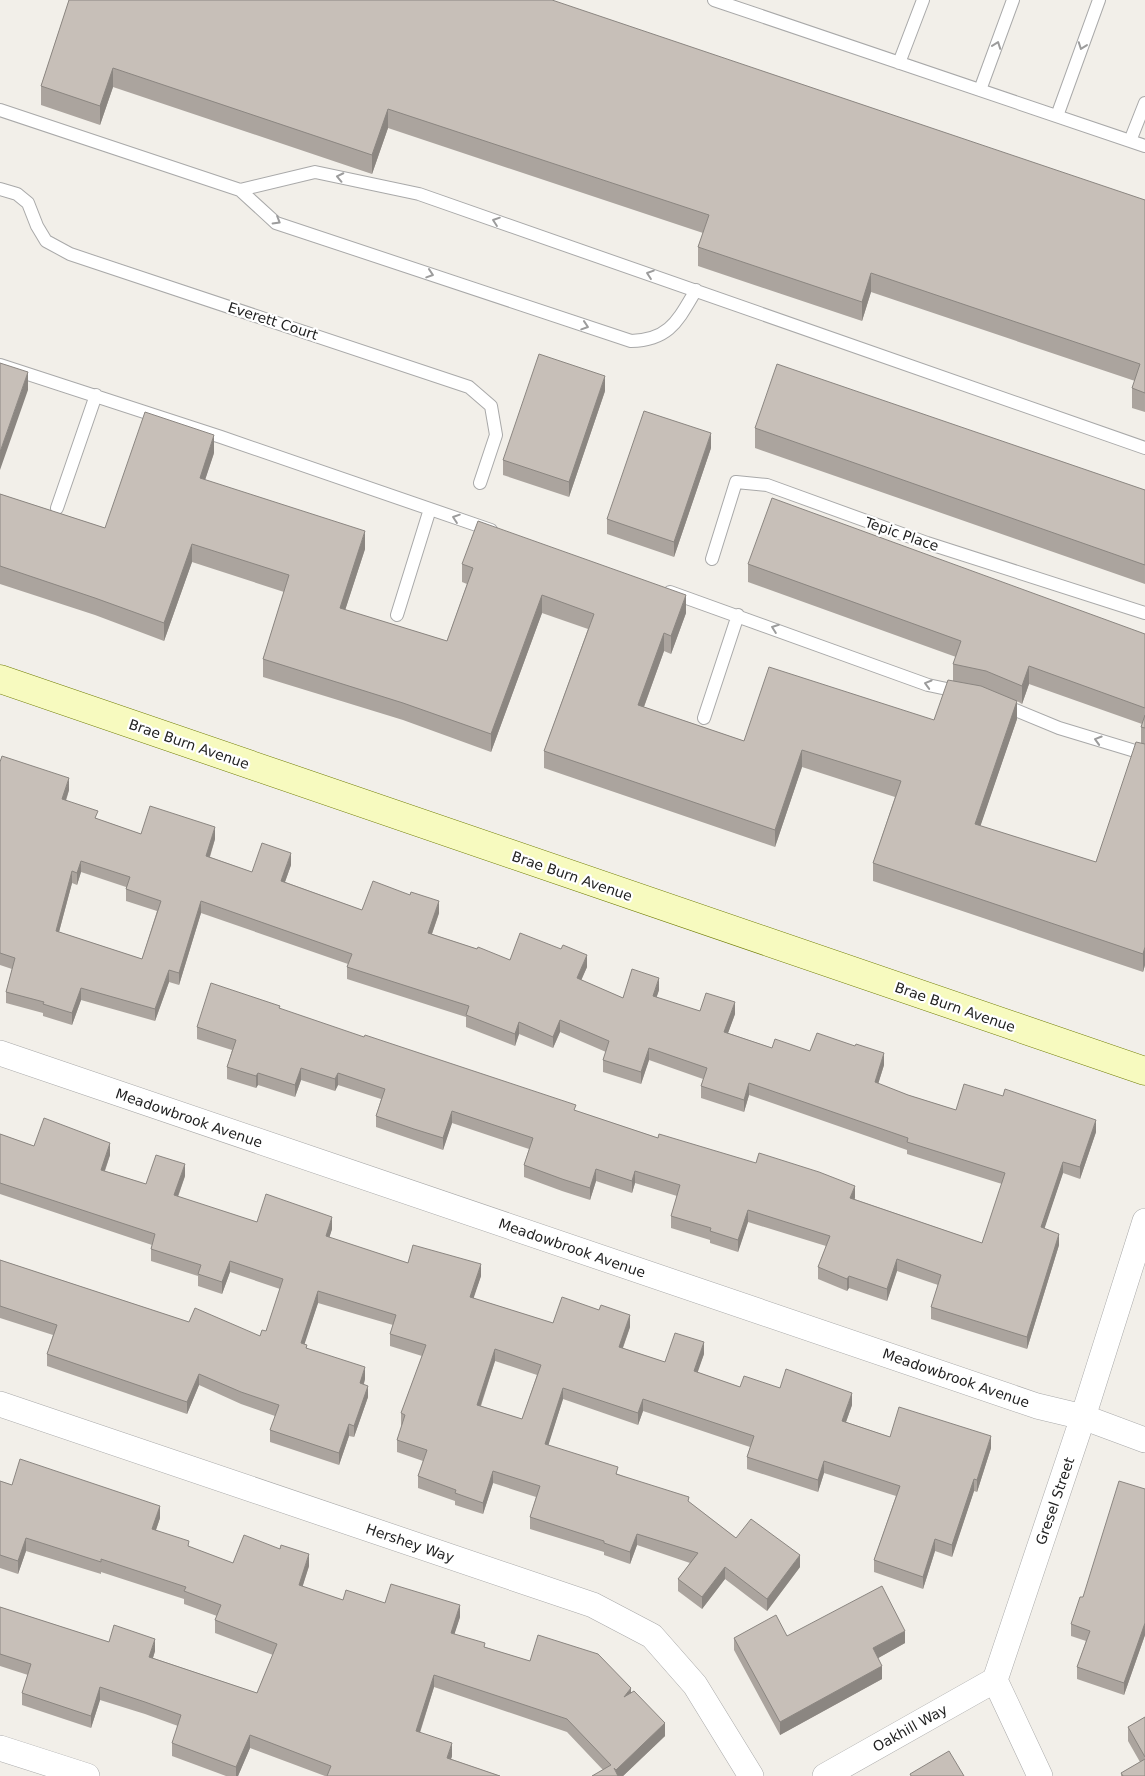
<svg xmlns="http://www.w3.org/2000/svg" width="1145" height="1776" viewBox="0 0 1145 1776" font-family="'DejaVu Sans',sans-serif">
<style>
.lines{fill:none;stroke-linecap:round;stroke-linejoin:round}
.lane-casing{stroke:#a9a9a9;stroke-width:14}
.street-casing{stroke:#a9a9a9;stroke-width:26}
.secondary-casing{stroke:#707d05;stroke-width:29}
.lane{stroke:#fff;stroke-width:12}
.street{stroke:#fff;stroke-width:25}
.secondary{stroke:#f7fabf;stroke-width:28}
.wall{fill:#aba49e;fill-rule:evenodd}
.shaded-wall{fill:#8b8681}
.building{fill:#c7bfb8;stroke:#8b8681;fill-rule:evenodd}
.oneway{stroke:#9c9c9c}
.labels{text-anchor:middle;stroke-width:4.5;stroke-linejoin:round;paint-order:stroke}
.street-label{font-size:14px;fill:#222;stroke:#fff}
</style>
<rect width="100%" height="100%" fill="#f2efe9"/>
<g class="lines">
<!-- lane casing -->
<g class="lane-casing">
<path id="lane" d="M714,0L1145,146
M899,63L923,0
M980,90L1013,0
M0,110L240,190L276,223L631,341C670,340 678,320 696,290
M1057,116L1099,0
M1130,141L1145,103
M0,189L17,194L28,203L37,226L46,241L70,254L469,387L491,406L496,435L480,483
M240,190L315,172L419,194L1145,448
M0,365L221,437L491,530
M57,508L96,395
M712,559L736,482L767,485L927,543L1145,613
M670,592L928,685L961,692
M397,615L430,509
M1001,704L1059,728L1145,754
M704,718L738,615"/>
</g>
<!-- street casing -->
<g class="street-casing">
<path id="street" d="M0,1053L1037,1406L1083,1417L1145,1440
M0,1404L593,1605L652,1636L695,1685L751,1776
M0,1748L87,1776
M825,1776L995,1680
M1040,1776L995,1680L1083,1417L1145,1221"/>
</g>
<!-- secondary casing -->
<g class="secondary-casing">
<path id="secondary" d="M0,679L1145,1071"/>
</g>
<!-- lane -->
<use href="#lane" class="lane"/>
<!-- street -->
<use href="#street" class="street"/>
<!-- secondary -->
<use href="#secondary" class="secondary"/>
</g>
<!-- wall -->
<path class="wall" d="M69,0L1145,200V412L1132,408V388L1135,381L871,292L862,321L698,266V247L703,233L388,128L372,174L113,87L100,125L41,105V86Z
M605,391L569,497L503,475V460Z
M755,428L1145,490V584L755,448Z
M711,448L674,557L607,534V519Z
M214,453L205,480L365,549L345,610L447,641L467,584L462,582V564L686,613L671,654L664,651L644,707L744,741L934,720L953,681V664L956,657L748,582V564L1145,634V965L1143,972L873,881V863L895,797L802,767L775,847L544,768V751L588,629L542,613L491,752L403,720L263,677V659L284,592L192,562L164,641L95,615L0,584V494L105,528ZM1029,684L1142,724L1141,727V743L1096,862L980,826L1017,719V701L1022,704Z
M0,762L69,790L66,801L98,819L141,834L215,839L210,857L252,872L291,865L285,882L362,910L439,913L432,934L510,960L587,967L581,980L623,998L659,990L656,998L700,1011L735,1014L728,1033L772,1048L810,1051L884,1065L878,1084L908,1095L956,1110L1096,1132L1080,1179L1063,1173L1044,1228L1059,1245L1027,1349L931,1319V1307L938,1285L897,1271L887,1301L849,1288L847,1291L818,1279V1267L826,1246L748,1222L738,1252L710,1243V1240L671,1228V1216L677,1196L635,1183L632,1193L596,1181L590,1200L562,1191L524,1177V1165L529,1149L452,1123L443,1150L376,1127V1116L381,1099L338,1085L335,1091L301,1080L295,1097L258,1085L256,1088L227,1079V1067L232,1050L197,1039V1027L280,1009L576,1111L658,1138L855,1198L854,1199L982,1243L1002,1184L907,1154V1150L749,1095L744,1112L701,1098V1086L703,1079L649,1060L641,1084L603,1072V1060L606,1052L560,1032L553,1048L519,1034L515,1046L466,1027V1017L347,979V967L348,964L201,913L179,985L169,982L155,1021L81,1000L72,1025L43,1016V1013L6,1003V992L12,969L0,965ZM81,872L126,887V901L157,911L142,959L59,932L72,883L77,885Z
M0,1134L34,1146L110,1155L105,1171L146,1184L185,1176L178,1197L257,1222L332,1229L329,1238L408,1263L481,1276L473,1298L553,1323L630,1327L623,1348L665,1362L704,1354L697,1372L740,1387L780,1388L852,1405L846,1422L890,1437L991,1448L977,1492L974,1491L952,1557L935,1551L923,1589L874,1572V1560L896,1496L824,1473L818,1492L747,1469V1457L750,1447L643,1411L638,1425L563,1399L548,1445L618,1474L689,1502L736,1538L800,1567L767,1611L725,1579L702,1609L678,1591V1579L690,1563L637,1545L630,1564L604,1555V1552L530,1529V1517L536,1497L493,1483L483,1514L455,1505V1501L418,1488V1476L423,1461L397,1452V1440L402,1425H401V1413L422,1356L390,1346V1334L393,1325L318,1303L304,1344L307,1348L365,1379L364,1384L368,1397L354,1437L349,1436L339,1465L270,1442V1430L275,1416L241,1404L199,1385L187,1414L47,1366V1354L53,1335L0,1318V1260L189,1322L260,1336L266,1331L280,1289L230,1272L222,1294L198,1286V1276L151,1261V1249L152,1245L0,1194ZM495,1361L537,1375L522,1419L481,1406Z
M0,1481L12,1485L160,1518L156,1530L189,1547L233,1563L309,1566L302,1587L343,1600L385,1603L460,1617L454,1634L485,1647L631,1693L665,1736L623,1776H592L603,1770L567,1732L434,1687L420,1733L452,1756L451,1759L500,1776H325L250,1748L238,1776H226L172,1756V1743L178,1726L145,1714L100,1700L91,1728L22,1705V1693L28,1675L0,1666V1607L109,1642L155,1651L153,1658L257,1693L273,1655L215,1633V1620L217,1616L184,1604V1599L101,1572V1574L26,1551L18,1574L0,1568Z
M1145,1489V1635L1124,1695L1077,1679V1667L1086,1641L1071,1636V1624L1083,1597Z
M787,1636L905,1643L878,1658L882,1679L780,1735L734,1650V1638Z
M1145,1717V1776H1121V1773L1140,1762L1128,1741V1727Z"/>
<!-- shaded-wall -->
<path class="shaded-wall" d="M113,68V87L100,125V106Z
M388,109V128L372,174V155Z
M871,273V292L862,321V302Z
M28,372V390L0,470V452Z
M605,376V391L569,497V482Z
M711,433V448L674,557V542Z
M214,435V453L200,495V478Z
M365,531V549L340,626V608Z
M192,544V562L164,641V623Z
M542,595V613L491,752V734Z
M686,595V613L671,654V636Z
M664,633V651L638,723V705Z
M1029,666V684L1022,704V686Z
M1017,701V719L975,842V824Z
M802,750V767L775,847V830Z
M69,778V790L62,811V799Z
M215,827V839L206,868V856Z
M291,853V865L281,893V881Z
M81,861V872L77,885V873Z
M72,871V883L56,943V931Z
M201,901V913L179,985V973Z
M439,901V913L428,945V933Z
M1145,947V965L1143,972V954Z
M587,955V967L577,990V978Z
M169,970V982L155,1021V1009Z
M659,978V990L653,1008V996Z
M81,988V1000L72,1025V1013Z
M735,1002V1014L724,1044V1032Z
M560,1020V1032L553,1048V1037Z
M519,1022V1034L515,1046V1034Z
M649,1048V1060L641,1084V1072Z
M884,1053V1065L875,1094V1082Z
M301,1068V1080L295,1097V1085Z
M258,1073V1085L256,1088V1076Z
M338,1073V1085L335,1091V1079Z
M749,1083V1095L744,1112V1100Z
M452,1111V1123L443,1150V1138Z
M1096,1120V1132L1080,1179V1167Z
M110,1143V1155L101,1181V1170Z
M1063,1162V1173L1041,1239V1227Z
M185,1164V1176L174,1207V1195Z
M596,1169V1181L590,1200V1188Z
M635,1171V1183L632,1193V1181Z
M855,1186V1198L850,1210V1198Z
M748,1210V1222L738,1252V1240Z
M332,1217V1229L326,1248V1236Z
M1059,1234V1245L1027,1349V1337Z
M897,1259V1271L887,1301V1289Z
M230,1261V1272L222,1294V1282Z
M481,1264V1276L470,1309V1297Z
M849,1276V1288L847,1291V1279Z
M318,1291V1303L301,1355V1343Z
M630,1315V1327L619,1358V1347Z
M704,1342V1354L694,1383V1371Z
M495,1349V1361L477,1416V1405Z
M365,1367V1379L360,1395V1383Z
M199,1374V1385L187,1414V1402Z
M368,1386V1397L354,1437V1426Z
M563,1388V1399L545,1456V1444Z
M852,1393V1405L842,1433V1421Z
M643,1399V1411L638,1425V1413Z
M349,1424V1436L339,1465V1453Z
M991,1436V1448L977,1492V1480Z
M824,1461V1473L818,1492V1480Z
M493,1471V1483L483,1514V1503Z
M974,1479V1491L952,1557V1545Z
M160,1506V1518L152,1541V1529Z
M637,1534V1545L630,1564V1552Z
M26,1538V1551L18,1574V1561Z
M935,1539V1551L923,1589V1577Z
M309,1554V1566L299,1598V1585Z
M800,1555V1567L767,1611V1599Z
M725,1567V1579L702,1609V1597Z
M460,1605V1617L451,1645V1633Z
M1145,1623V1635L1124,1695V1683Z
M905,1631V1643L873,1661V1648Z
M155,1639V1651L149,1670V1657Z
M882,1666V1679L780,1735V1722Z
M434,1675V1687L416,1744V1731Z
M100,1687V1700L91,1728V1716Z
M631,1688V1701L624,1697Z
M665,1723V1736L623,1776H616V1770Z
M250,1735V1748L238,1776H236V1767Z
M452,1743V1756L447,1771V1758Z"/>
<!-- building -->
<path class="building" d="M69,0H552L1145,200V393L1132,388L1140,364L871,273L862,302L698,247L709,215L388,109L372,155L113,68L100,106L41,86Z
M539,354L605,376L569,482L503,460Z
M0,363L28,372L0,452Z
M777,364L1145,490V565L755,428Z
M644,411L711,433L674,542L607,519Z
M145,412L214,435L200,478L365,531L340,608L447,641L473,568L462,564L478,521L686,595L671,636L664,633L638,705L744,741L769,667L934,720L948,680L981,686L1017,701L975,824L1096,862L1136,742L1145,744V947L1143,954L873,863L901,781L802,750L775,830L544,751L594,614L542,595L491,734L403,703L263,659L289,575L192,544L164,623L95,598L0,566V494L105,528Z
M772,498L1145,634V708L1029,666L1022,686L986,671L953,664L961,641L748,564Z
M1145,715V728L1141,727Z
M2,756L69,778L62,799L98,811L95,818L141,834L150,806L215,827L206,856L252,872L262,843L291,853L281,881L362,910L373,881L410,895L411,892L439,901L428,933L477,949L478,947L510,960L520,933L561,949L563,945L587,955L577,978L623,998L632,969L659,978L653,996L700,1011L706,993L735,1002L724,1032L772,1048L775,1039L810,1051L817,1033L855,1046L856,1044L884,1053L875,1082L908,1095L956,1110L964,1084L1003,1096L1005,1089L1096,1120L1080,1167L1063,1162L1041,1227L1059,1234L1027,1337L931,1307L941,1275L897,1259L887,1289L849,1276L847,1279L818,1267L830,1236L748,1210L738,1240L710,1231L711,1228L671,1216L680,1185L635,1171L632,1181L596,1169L590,1188L562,1179L524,1165L533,1138L452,1111L443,1138L414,1129L376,1116L385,1089L338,1073L335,1079L301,1068L295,1085L258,1073L256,1076L227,1067L236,1040L197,1027L211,983L280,1006L279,1008L364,1037L365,1035L576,1105L574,1110L658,1138L659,1134L756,1163L759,1153L819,1172L855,1186L850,1198L982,1243L1005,1173L907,1142L908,1138L749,1083L744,1100L701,1086L707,1068L649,1048L641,1072L603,1060L609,1041L560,1020L553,1037L519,1022L515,1034L466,1015L469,1006L347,967L352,954L201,901L179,973L169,970L155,1009L81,988L72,1013L43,1004L44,1002L6,992L15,958L0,953V762ZM81,861L130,877L126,889L161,901L142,959L56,931L72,871L77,873Z
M44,1118L110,1143L101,1170L146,1184L156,1155L185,1164L174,1195L257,1222L266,1194L332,1217L326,1236L408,1263L413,1245L481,1264L470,1297L553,1323L562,1297L599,1310L601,1305L630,1315L619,1347L665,1362L675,1333L704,1342L694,1371L740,1387L744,1376L780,1388L786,1369L852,1393L842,1421L890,1437L899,1407L991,1436L977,1480L974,1479L952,1545L935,1539L923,1577L874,1560L900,1486L824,1461L818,1480L747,1457L754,1436L643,1399L638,1413L563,1388L545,1444L618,1467L616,1474L689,1497L688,1501L736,1538L751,1519L800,1555L767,1599L725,1567L702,1597L678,1579L698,1553L637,1534L630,1552L604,1543V1541L530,1517L540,1486L493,1471L483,1503L455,1493L456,1490L418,1476L427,1450L397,1440L405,1415L401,1413L426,1345L390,1334L396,1315L318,1291L301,1343L307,1345L306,1348L365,1367L360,1383L368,1386L354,1426L349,1424L339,1453L270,1430L279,1405L241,1392L199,1374L187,1402L47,1354L57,1325L0,1306V1260L189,1322L195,1308L260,1336L262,1330L266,1331L283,1279L230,1261L222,1282L198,1274L201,1265L151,1249L155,1234L0,1183V1134L34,1146ZM495,1349L541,1365L522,1419L477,1405Z
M20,1459L160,1506L152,1529L189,1541L188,1546L233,1563L244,1535L280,1549L281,1545L309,1554L299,1585L343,1600L346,1590L385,1603L391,1584L460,1605L451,1633L485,1643L484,1647L530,1661L538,1635L598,1654L631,1688L624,1697L634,1691L665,1723L616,1770L614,1768L618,1776H592L611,1765L567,1719L434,1675L416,1731L452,1743L447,1758L500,1776H327L331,1766L250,1735L236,1767L172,1743L181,1715L145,1702L100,1687L91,1716L22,1693L31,1664L0,1654V1607L109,1642L114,1625L155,1639L149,1657L257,1693L277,1644L215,1620L221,1605L184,1591L186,1587L101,1559V1562L26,1538L18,1561L0,1555V1481L12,1485Z
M1119,1481L1145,1489V1623L1124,1683L1077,1667L1090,1631L1071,1624L1080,1597H1083Z
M882,1586L905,1631L873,1648L882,1666L780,1722L734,1638L776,1615L787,1636Z
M1145,1717V1757L1128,1727Z
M949,1751L964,1776H911L910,1774Z
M1145,1759V1776H1123L1121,1773Z"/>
<!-- one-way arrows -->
<defs><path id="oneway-chevron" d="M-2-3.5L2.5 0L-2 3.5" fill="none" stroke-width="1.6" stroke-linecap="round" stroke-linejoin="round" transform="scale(1.25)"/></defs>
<g class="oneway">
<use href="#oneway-chevron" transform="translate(997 45) rotate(-70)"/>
<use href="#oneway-chevron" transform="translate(1082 46) rotate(110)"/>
<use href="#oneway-chevron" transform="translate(340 177) rotate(-168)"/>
<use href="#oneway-chevron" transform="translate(277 221) rotate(31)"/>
<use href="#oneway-chevron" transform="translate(496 221) rotate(-161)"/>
<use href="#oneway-chevron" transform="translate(430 274) rotate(18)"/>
<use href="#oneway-chevron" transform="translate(650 274) rotate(-161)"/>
<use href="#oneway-chevron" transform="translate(585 326) rotate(18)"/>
<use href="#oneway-chevron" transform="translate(456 518) rotate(-161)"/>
<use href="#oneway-chevron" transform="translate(775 628) rotate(-160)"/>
<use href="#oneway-chevron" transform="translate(928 684) rotate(-164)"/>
<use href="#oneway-chevron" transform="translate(1098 740) rotate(-163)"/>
</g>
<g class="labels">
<!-- street labels -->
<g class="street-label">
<text transform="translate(273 321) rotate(18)" y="5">Everett Court</text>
<text transform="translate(902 534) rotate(19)" y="5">Tepic Place</text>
<text transform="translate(189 744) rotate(19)" y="5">Brae Burn Avenue</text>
<text transform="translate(572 876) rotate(19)" y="5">Brae Burn Avenue</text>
<text transform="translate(955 1007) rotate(19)" y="5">Brae Burn Avenue</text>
<text transform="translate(189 1118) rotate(19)" y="5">Meadowbrook Avenue</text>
<text transform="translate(572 1248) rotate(19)" y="5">Meadowbrook Avenue</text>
<text transform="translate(956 1378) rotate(19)" y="5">Meadowbrook Avenue</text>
<text transform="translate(1055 1501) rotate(-71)" y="5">Gresel Street</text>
<text transform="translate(410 1543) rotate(19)" y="5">Hershey Way</text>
<text transform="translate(910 1728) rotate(-29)" y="5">Oakhill Way</text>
</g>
</g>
</svg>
